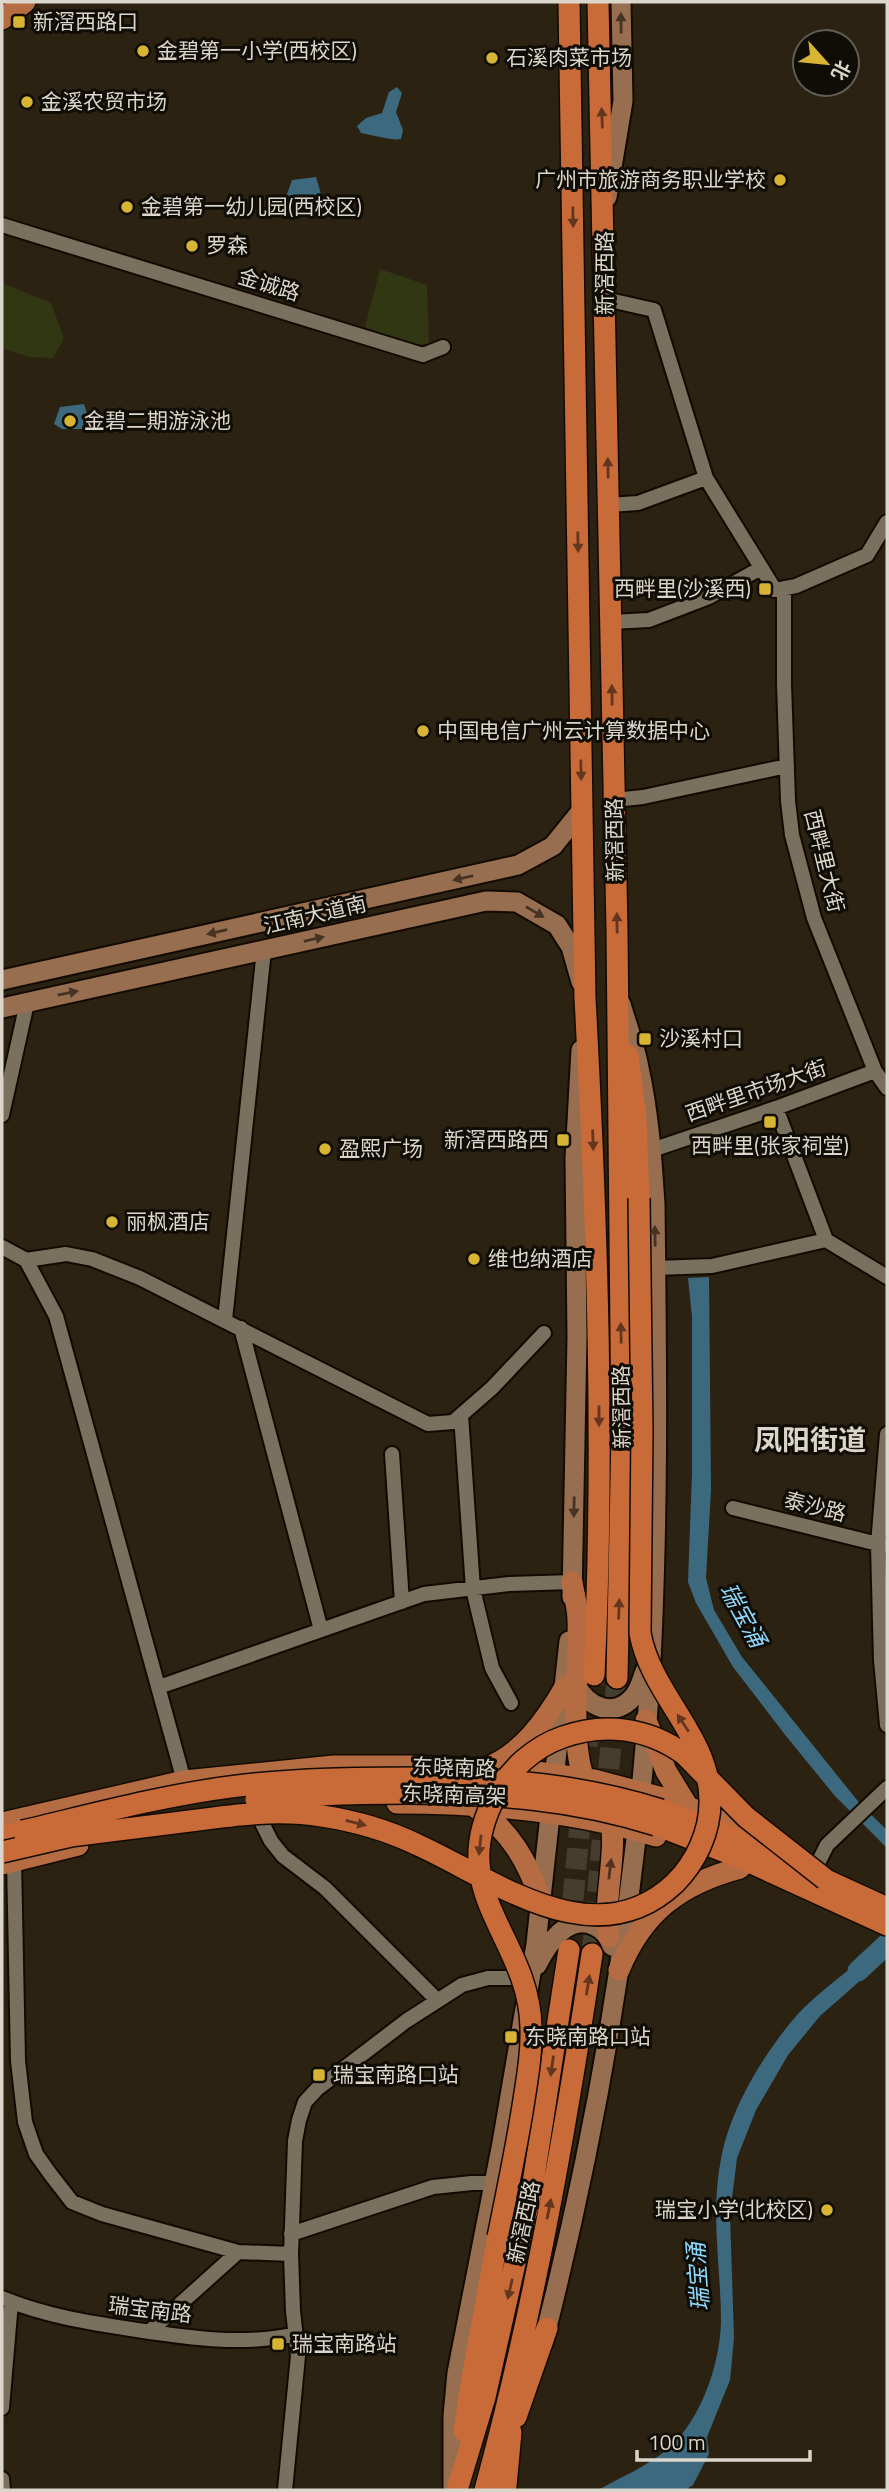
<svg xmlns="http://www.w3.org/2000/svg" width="889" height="2492" viewBox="0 0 889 2492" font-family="'Titillium Web','Noto Sans SC',sans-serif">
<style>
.green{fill:#313713}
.water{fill:#3d697e}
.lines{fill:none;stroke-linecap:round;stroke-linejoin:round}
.river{stroke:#3d697e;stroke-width:21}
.trunk-tunnel{stroke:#453d2e;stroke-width:21;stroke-dasharray:21 10;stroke-linecap:butt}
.minor-casing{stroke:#130b01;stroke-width:18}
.secondary-casing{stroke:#130b01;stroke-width:23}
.primary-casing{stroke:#130b01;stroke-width:24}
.trunk-casing{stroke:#130b01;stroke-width:24}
.minor{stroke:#7a705e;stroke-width:14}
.secondary{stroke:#986e50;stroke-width:19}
.primary{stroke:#b56c42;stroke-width:21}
.trunk{stroke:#c96a39;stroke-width:21}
.trunk-bridge-casing{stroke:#130b01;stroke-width:24;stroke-linecap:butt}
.trunk-bridge{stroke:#c96a39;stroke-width:21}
.oneway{fill:#463324}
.oneway2{fill:#63361d}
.oneway3{fill:#52321e}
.poi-dot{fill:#d7b434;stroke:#100c06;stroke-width:2.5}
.labels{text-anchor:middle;stroke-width:6;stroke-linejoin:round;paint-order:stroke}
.poi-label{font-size:21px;fill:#dbd6cc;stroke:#100c06;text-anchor:start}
.street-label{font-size:21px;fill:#dbd6cc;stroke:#100c06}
.water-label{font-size:23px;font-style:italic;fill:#8cd7fb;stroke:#100c06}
.district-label{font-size:28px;font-weight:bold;fill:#dbd6cc;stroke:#100c06}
</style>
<rect width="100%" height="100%" fill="#2b2212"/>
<!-- green -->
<path class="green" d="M380,269L427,285L429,344L410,345L365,327Z
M2,283L51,303L64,338L53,358L29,357L2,348Z"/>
<!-- water -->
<path class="water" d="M397,87L402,93L396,112L403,130L401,139C394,141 371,135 361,133L357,126L366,118L382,113L389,92Z
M316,177L321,194L319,202H308L297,195L288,199L286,197L292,180Z
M84,404L89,420L87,429H62L54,424L60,407Z
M709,1277L711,1490L706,1578L714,1610L742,1657L861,1805L887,1830V1848L835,1796L786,1736L733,1667L696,1603L688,1582L692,1472V1317L688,1278Z
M873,1950L887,1957L820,2016L788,2055L756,2110L737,2158L730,2214L734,2338L730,2380L707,2437L709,2454L693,2485L685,2490H598C621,2477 650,2465 670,2447C701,2419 720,2364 721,2322C721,2267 710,2214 721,2159C730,2109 764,2053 797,2015C817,1993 850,1970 873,1950Z"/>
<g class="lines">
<!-- river -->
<path class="river" d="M858,1971L887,1944"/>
<!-- trunk-tunnel -->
<path class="trunk-tunnel" d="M587,1746L594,1675
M570,1931L582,1802
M592,1954L617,1678"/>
<!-- minor casing -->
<g class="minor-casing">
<path id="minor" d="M2,225L423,355L443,347
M605,299L654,310L706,478L775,590L796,586L867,555L887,522
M609,505L638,503L706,478
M784,588V684L788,801L792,835L814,918L875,1071L887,1088
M611,622L649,620L709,597L761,568
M614,800L643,797L787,766
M776,1108L826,1240
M2,1115L27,1003
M652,1150L776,1108L875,1071
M826,1240L887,1277
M2,1247L26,1260L56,1316L184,1781
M26,1260L66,1254L92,1259L140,1278L428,1424L453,1422L492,1388L544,1333
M656,1268L712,1266L826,1240
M225,1320L264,950
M241,1328L321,1630
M461,1415L473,1589L492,1668L511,1703
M887,1434L878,1545L881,1660L887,1725
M392,1454L402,1602
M733,1508L886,1546
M159,1687L424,1594L509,1584L572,1582
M255,1809L271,1841L283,1856L325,1888L436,1999
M14,1860L18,2061L25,2122L36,2154L51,2175L72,2202L102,2214L238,2252L291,2254
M817,1865L827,1845L887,1788
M291,2234L433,2187L472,2183H494
M2,2298C45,2316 91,2323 137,2330C189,2338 245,2346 296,2334
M149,2332L238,2252
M2,2408L11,2302
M2,2479L3,2490
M285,2490L298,2356L293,2311L291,2254L295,2141L299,2120L305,2102L317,2089L406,2021L462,1985L488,1978H527"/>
</g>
<!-- secondary casing -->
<g class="secondary-casing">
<path id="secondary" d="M607,197L623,101L621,2
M2,980L518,865L553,846L582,810
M2,1008L486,901L517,902L557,925L571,947L581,982
M572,1597L577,1337L575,1158L581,1050
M576,1685C588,1708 615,1719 634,1696C640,1689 642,1679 645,1671
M537,1965C547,1945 568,1912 595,1926C604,1930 609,1937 612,1946
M543,2343C597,2132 634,1913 649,1695C659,1532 657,1367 655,1204C652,1158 649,1113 639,1068C635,1046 627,1025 621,1004
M453,2490V2416L457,2373L502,2143L536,1944L569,1641"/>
</g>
<!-- primary casing -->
<g class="primary-casing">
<path id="primary" d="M2,19L25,2
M572,1582C574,1595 578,1608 578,1620C580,1665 567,1749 588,1788
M646,1720L666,1771L688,1807
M483,1769C521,1756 546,1720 565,1687
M397,1803C483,1803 573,1811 656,1836
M475,1807C510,1830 528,1862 541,1901
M607,1813C622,1838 601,1902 609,1937
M2,1823L184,1781L334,1766H410L529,1771L594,1780L674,1801L775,1844
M2,1864L78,1845
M619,1970C643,1912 680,1884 740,1868"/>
</g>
<!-- trunk casing -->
<g class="trunk-casing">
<path id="trunk" d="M569,2L585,998C597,1223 605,1449 594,1675
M598,2L617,930L622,1434L617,1678
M628,1055L636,1118L639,1198
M661,1810L717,1830L887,1908
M656,1825L736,1856L887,1925
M2,1836L23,1831
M516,2417L547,2328
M464,2431L473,2372L498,2237
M506,2486L511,2432
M457,2490L485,2397L533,2183L569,1950
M485,2490C533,2314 565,2135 592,1954"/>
</g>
<!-- minor -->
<use href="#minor" class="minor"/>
<!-- secondary -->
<use href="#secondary" class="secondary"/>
<!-- primary -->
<use href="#primary" class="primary"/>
<!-- trunk -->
<use href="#trunk" class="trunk"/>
<!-- trunk-bridge casing -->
<g class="trunk-bridge-casing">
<path id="trunk-bridge" d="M256,1800C306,1794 356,1793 407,1793C496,1794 571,1798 656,1825
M23,1831C91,1815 160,1796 230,1787C295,1778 360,1778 426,1778C508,1779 582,1785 661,1810
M70,1836C110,1831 150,1826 190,1821C235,1815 277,1809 322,1816C355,1821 387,1830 418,1845C495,1880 595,1959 675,1883C696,1862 710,1832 710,1802C711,1737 651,1695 640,1633L642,1431L639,1198
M2,1852L84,1833
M498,2237C507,2193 516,2150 523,2106C527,2080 532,2053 531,2027C529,1937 443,1892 496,1795C510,1769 534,1747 563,1737C604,1722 648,1728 684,1754L746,1817L825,1879"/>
</g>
<!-- trunk-bridge -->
<use href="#trunk-bridge" class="trunk-bridge"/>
</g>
<!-- one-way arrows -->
<defs><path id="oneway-solid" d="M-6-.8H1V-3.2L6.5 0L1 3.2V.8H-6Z" transform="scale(1.75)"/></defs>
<g class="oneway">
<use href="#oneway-solid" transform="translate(621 23) rotate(-91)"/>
<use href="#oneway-solid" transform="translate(463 878) rotate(167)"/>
<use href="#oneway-solid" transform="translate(535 912) rotate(30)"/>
<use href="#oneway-solid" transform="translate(217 932) rotate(167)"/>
<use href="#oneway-solid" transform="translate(314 939) rotate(-13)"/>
<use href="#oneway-solid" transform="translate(68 993) rotate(-12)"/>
<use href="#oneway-solid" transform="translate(655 1236) rotate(-91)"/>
<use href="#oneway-solid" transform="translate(574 1507) rotate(91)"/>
</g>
<g class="oneway2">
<use href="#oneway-solid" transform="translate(602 118) rotate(-92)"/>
<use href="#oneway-solid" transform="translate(573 217) rotate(89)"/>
<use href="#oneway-solid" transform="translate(608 468) rotate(-91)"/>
<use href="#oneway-solid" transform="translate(578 542) rotate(89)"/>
<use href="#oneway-solid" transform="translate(612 695) rotate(-91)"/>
<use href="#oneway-solid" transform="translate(581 770) rotate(89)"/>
<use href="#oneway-solid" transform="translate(617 923) rotate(-91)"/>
<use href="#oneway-solid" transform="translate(593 1140) rotate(88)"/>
<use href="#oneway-solid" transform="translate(621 1333) rotate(-91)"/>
<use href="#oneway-solid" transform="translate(599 1416) rotate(90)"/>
<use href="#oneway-solid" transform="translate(619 1609) rotate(-88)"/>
<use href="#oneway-solid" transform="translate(683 1723) rotate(-123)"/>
<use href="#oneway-solid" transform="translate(356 1823) rotate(14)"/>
<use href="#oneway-solid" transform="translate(480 1845) rotate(96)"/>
<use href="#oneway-solid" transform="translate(588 1985) rotate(-81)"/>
<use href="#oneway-solid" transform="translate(552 2066) rotate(98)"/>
<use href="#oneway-solid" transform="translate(549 2209) rotate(-79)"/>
<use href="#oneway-solid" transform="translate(510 2289) rotate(103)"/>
</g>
<use class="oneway3" href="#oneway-solid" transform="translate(610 1869) rotate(-83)"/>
<!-- markers -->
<g class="poi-dot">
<rect x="12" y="15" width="14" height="14" rx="3.5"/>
<circle cx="143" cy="51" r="7"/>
<circle cx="492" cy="58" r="7"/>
<circle cx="27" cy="102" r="7"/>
<circle cx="780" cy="180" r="7"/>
<circle cx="127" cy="207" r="7"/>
<circle cx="192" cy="246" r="7"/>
<circle cx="70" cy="421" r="7"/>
<rect x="758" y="582" width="14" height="14" rx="3.5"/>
<circle cx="423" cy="731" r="7"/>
<rect x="638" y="1032" width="14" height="14" rx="3.5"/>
<rect x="763" y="1115" width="14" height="14" rx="3.5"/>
<rect x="556" y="1133" width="14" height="14" rx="3.5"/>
<circle cx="325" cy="1149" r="7"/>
<circle cx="112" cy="1222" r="7"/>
<circle cx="474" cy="1259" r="7"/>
<rect x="504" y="2030" width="14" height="14" rx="3.5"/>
<rect x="312" y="2068" width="14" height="14" rx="3.5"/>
<circle cx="827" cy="2210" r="7"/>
<rect x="271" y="2337" width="14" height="14" rx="3.5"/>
</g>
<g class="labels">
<!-- poi labels -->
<g class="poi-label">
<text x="33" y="29">新滘西路口</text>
<text x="157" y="58">金碧第一小学(西校区)</text>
<text x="506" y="65">石溪肉菜市场</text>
<text x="41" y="109">金溪农贸市场</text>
<text x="766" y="187" text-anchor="end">广州市旅游商务职业学校</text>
<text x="141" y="214">金碧第一幼儿园(西校区)</text>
<text x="206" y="253">罗森</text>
<text x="84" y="428">金碧二期游泳池</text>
<text x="751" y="596" text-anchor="end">西畔里(沙溪西)</text>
<text x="437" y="738">中国电信广州云计算数据中心</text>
<text x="659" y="1046">沙溪村口</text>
<text x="549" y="1147" text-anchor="end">新滘西路西</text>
<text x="770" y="1153" text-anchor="middle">西畔里(张家祠堂)</text>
<text x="339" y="1156">盈熙广场</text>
<text x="126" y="1229">丽枫酒店</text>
<text x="488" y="1266">维也纳酒店</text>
<text x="525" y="2044">东晓南路口站</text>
<text x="333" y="2082">瑞宝南路口站</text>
<text x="813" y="2217" text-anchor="end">瑞宝小学(北校区)</text>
<text x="292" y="2351">瑞宝南路站</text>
</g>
<!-- street labels -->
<g class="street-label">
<text transform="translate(605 273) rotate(-90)" y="7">新滘西路</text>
<text transform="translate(269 285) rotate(17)" y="7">金诚路</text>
<text transform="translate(615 840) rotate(-91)" y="7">新滘西路</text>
<text transform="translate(824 861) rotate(76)" y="7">西畔里大街</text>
<text transform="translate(315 915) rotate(-13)" y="7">江南大道南</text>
<text transform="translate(756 1091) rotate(-19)" y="7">西畔里市场大街</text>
<text transform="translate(622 1407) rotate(-91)" y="7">新滘西路</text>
<text transform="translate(815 1507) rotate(14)" y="7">泰沙路</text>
<text transform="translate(454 1768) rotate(2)" y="7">东晓南路</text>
<text transform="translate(454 1795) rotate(2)" y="7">东晓南高架</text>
<text transform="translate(524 2222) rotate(-78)" y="7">新滘西路</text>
<text transform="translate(150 2310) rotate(7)" y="7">瑞宝南路</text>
</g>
<!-- water labels -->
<g class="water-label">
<text transform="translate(743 1615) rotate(61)" y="8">瑞宝涌</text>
<text transform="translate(698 2277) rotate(-94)" y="8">瑞宝涌</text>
</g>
<!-- district labels -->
<g class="district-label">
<text x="810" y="1450">凤阳街道</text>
</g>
</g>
<!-- border -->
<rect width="889" height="2492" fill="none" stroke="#dbd6cc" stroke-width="7"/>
<!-- north arrow -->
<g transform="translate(826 63) rotate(117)"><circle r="33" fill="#100c06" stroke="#615d55" stroke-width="2"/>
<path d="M0-5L12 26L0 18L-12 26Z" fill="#d7b434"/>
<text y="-10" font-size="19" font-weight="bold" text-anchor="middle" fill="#dbd6cc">北</text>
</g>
<!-- scale -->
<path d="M637 2450v10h173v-10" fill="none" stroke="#dbd6cc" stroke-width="3.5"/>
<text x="648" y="2450" font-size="21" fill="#dbd6cc" stroke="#100c06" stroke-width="5" paint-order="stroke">100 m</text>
</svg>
